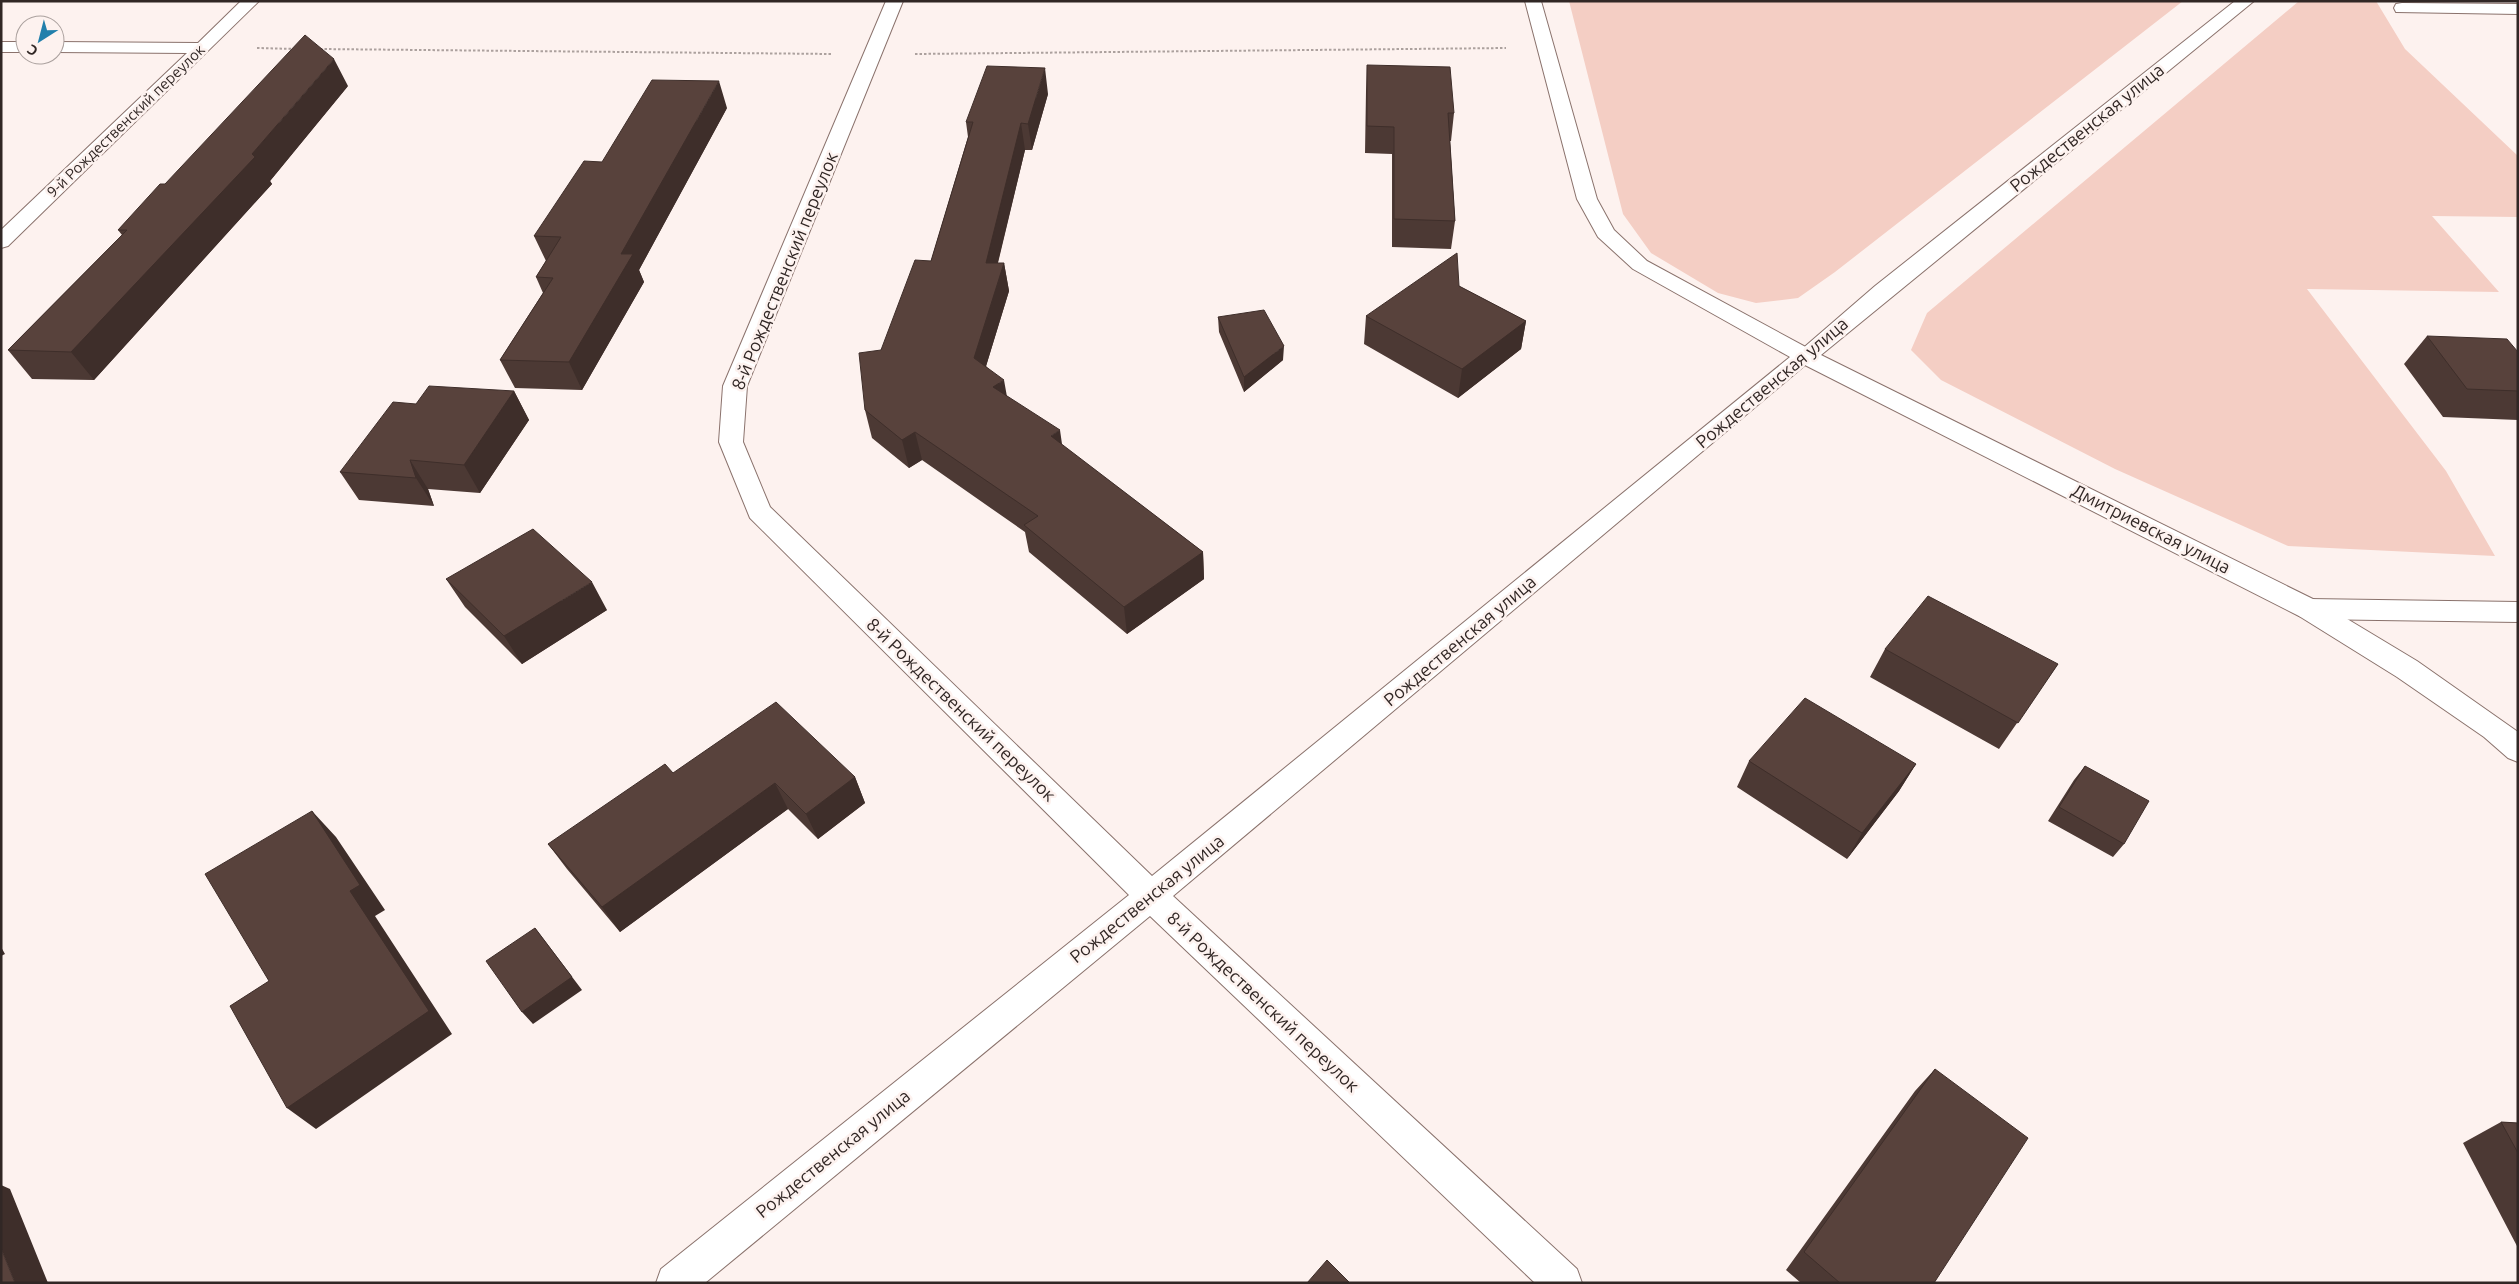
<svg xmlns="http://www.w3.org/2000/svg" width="2519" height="1284" viewBox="0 0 2519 1284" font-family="Ubuntu,sans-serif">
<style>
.green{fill:#f4cec4}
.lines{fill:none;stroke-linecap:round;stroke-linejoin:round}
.minor-casing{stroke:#8a726c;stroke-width:2}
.major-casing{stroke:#8a726c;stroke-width:2}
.path{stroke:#aca19e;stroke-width:2;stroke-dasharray:2.5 2;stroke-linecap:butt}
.minor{fill:#fff;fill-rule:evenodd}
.major{fill:#fff;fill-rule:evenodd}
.wall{fill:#4c3934}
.shaded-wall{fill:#3e2e2a}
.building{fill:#58423c;stroke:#3e2e2a}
.labels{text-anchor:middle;stroke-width:5;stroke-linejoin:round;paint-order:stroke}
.far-street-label{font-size:15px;fill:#312725;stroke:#fdf2ef}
.street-label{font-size:18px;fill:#312725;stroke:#fdf2ef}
</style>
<rect width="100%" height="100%" fill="#fdf2ef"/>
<!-- green -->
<path class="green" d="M1569,1H2183L1835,272L1798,298L1756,303L1718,293L1651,253L1623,214Z
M2299,1H2376L2405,49L2518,156V217L2432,216L2499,292L2307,289L2446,471L2495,556L2288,546L2115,469L1941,380L1911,350L1927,313Z"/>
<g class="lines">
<!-- minor casing -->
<g class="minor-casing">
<path id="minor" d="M241,1H259L8,246L1,248V230L187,53L55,52V42L198,43Z
M886,1H903L747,386L743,442L770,507L1152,876L1790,357L1633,269L1598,237L1577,199L1525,1H1541L1597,199L1614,230L1647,261L1813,351L1816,356L1173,896L1577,1269L1582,1283H1535L1150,916L705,1283H656L661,1269L1129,895L750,518L719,442L723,386Z
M2402,3L2518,4V14L2396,12L2394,8L2396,4Z
M1,42H25V52H1Z
M2309,599L2518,602V622L2309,619L2299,616L2296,609L2299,602Z"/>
</g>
<!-- major casing -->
<g class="major-casing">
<path id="major" d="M2235,1H2254L1821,355L2319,602L2417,661L2518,732V762L2508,758L2484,737L2397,677L2299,616L1797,361L1794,356L1875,286Z"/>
</g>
<!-- path -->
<path class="path" d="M257,48L296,49
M320,49L831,54
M915,54L1506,48"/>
<!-- minor -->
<use href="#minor" class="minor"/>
<!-- major -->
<use href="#major" class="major"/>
</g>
<!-- wall -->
<path class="wall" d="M1367,65L1454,113L1451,141H1450L1455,221L1451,249L1392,247V154L1365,153L1366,91Z
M348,86L270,181L272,184L94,380L32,379L8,350L122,235L118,230L165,184Z
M1048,94L1032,150H1025L998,263H1004L1009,291L986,366L1007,396L1062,445L1203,552L1204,579L1127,634L1029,552L1025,532L922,460L909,468L872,438L865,410L881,350L931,261L968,137L966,122Z
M727,108L639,270L644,282L582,390L515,388L500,360L543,293L536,277L546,261L534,236L602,162Z
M1459,286L1526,321L1521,349L1458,398L1364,344L1366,316Z
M1218,317L1283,360L1244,392L1219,332Z
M2427,336L2518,352V420L2443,417L2404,364Z
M514,391L529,420L480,493L428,489L434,506L359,500L340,472L416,404Z
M446,579L607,610L522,664L465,607Z
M1885,649L2058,664L1999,749L1870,677Z
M1749,761L1916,764L1899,791L1847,859L1737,787Z
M2085,766L2124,844L2113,857L2048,821L2074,780Z
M673,773L855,777L865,803L818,839L788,809L620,932L567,869L548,844Z
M1935,1069L1934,1283H1801L1786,1270L1915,1091Z
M2501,1122L2518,1123V1248L2463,1143Z"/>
<!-- shaded-wall -->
<path class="shaded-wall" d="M334,59L348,86L270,181L272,184L94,380L71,352L252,154Z
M1045,68L1048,94L1032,150L1028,124Z
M719,81L727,108L639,270L644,282L582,390L569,362L621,254Z
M1021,123L1025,150L991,290L986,263Z
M1004,263L1009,291L980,386L974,358Z
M1526,321L1521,349L1458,398L1462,369Z
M1284,346L1283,360L1244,392V377Z
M1004,380L1009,408L993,387Z
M514,391L529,420L480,493L464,465Z
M1060,430L1064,458L1051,436Z
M915,432L922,460L909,468L902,440Z
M410,460L428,489L434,506L416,478Z
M1203,552L1204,579L1127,634L1124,607Z
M592,582L607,610L522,664L504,636Z
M1916,764L1899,791L1847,859L1862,833Z
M855,777L865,803L818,839L806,814Z
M775,783L788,809L620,932L602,907Z
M312,811L336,837L385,910L375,916L452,1034L316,1129L287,1108Z
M535,928L582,990L533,1024L522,1012Z
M1,947L5,954L1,956Z
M1,1185L10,1189L48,1283H15L1,1248Z"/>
<!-- building -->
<path class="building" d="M305,35L334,59L252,154L255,157L71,352L8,350L127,230H118L160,184H165Z
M1367,65L1450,67L1454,113H1448L1455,221L1394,219V127L1367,126Z
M987,66L1045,68L1028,124L1021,123L986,263H1004L974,358L1004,380L993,387L1060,430L1051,436L1203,552L1124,607L1024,525L1038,516L915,432L902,440L865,410L859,353L881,350L915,260L931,261L973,122H966Z
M652,80L719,81L621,254H633L569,362L500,360L553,278L536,277L561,237L534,236L584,161L602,162Z
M1457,253L1459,286L1526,321L1462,369L1366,316Z
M1264,310L1284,346L1244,377L1218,317Z
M2427,336L2507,339L2518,352V391L2467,389Z
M429,386L514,391L464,465L410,460L416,478L340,472L393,402L416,404Z
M533,529L592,582L504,636L446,579Z
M1928,596L2058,664L2018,723L1885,649Z
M1805,698L1916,764L1862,833L1749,761Z
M776,702L855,777L806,814L775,783L602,907L548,844L665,764L673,773Z
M2085,766L2149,801L2124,844L2059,807Z
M312,811L360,885L350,891L429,1011L287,1108L230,1006L269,981L205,874Z
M535,928L572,977L522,1012L486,961Z
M1935,1069L2028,1138L1934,1283H1840L1804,1252Z
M2501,1122L2518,1123V1153Z
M1,1248L15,1283H1Z
M1327,1260L1350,1283H1307Z"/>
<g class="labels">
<!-- far-street labels -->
<g class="far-street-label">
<text transform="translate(126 121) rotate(-44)" y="5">9-й Рождественский переулок</text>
</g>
<!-- street labels -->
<g class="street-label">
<text transform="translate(2087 128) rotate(-39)" y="6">Рождественская улица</text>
<text transform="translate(785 271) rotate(-68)" y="6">8-й Рождественский переулок</text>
<text transform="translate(1772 383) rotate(-40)" y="6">Рождественская улица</text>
<text transform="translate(2151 529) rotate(27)" y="6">Дмитриевская улица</text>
<text transform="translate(1460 641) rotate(-40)" y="6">Рождественская улица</text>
<text transform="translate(961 710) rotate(44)" y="6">8-й Рождественский переулок</text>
<text transform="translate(1147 899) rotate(-39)" y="6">Рождественская улица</text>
<text transform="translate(1263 1002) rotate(43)" y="6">8-й Рождественский переулок</text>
<text transform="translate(833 1154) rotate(-39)" y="6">Рождественская улица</text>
</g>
</g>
<!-- border -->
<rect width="2519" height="1284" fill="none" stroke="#312725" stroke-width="5"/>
<!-- north arrow -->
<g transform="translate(40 40) rotate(216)"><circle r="24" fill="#fdf2ef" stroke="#aba19e"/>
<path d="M0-4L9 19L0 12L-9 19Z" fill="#217fab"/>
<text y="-8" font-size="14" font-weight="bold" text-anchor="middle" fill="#312725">С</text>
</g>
</svg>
